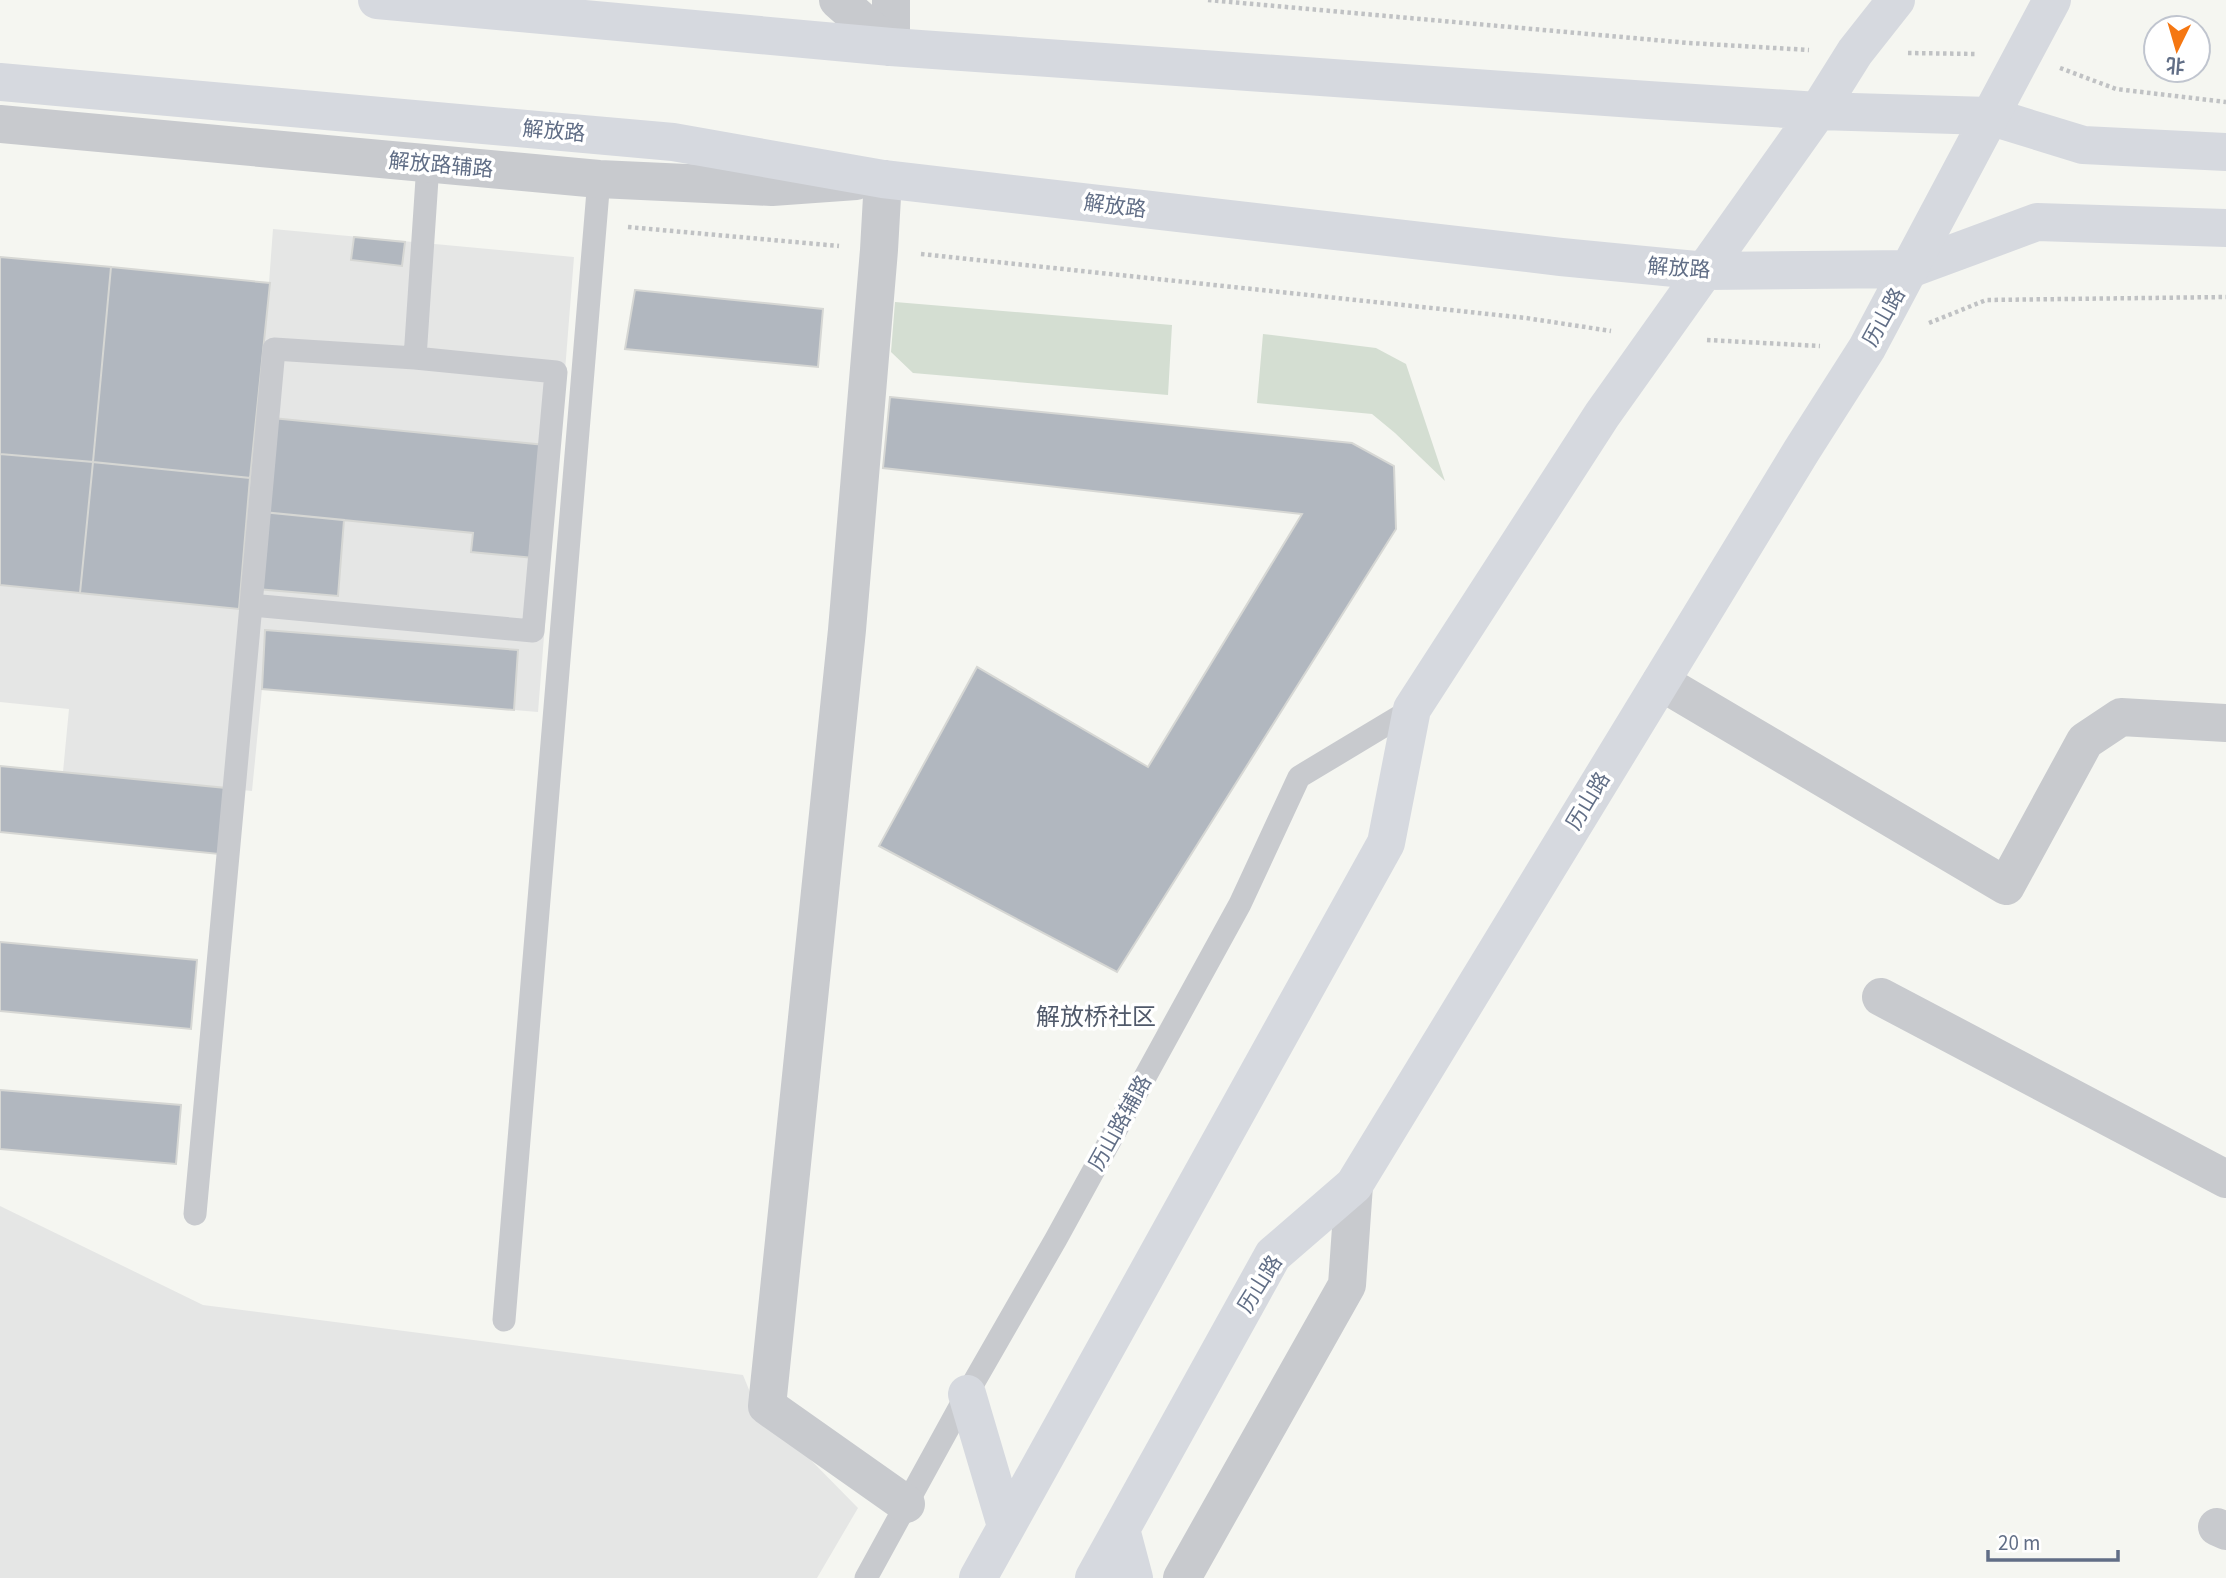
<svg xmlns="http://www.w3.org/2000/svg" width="2226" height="1578" viewBox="0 0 2226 1578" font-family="'Source Sans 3','Noto Sans SC',sans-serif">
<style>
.built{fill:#e5e6e5}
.green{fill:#d4ded2}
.building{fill:#b1b7bf;stroke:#d6d7d4;stroke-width:2}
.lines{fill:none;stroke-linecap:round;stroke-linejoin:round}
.path{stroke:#c0c2c4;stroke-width:4.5;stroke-dasharray:3.5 3.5;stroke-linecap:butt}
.service{stroke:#c8cace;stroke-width:23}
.minor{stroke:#c8cace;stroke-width:38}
.tertiary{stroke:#c8cace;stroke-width:38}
.secondary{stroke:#d6d9df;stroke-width:38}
.primary{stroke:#d6d9df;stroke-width:38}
.labels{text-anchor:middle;stroke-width:7;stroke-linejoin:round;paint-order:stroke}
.street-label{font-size:21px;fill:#616e86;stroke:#fff}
.quarter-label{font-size:24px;fill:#50596a;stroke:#fff}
</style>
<rect width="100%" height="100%" fill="#f5f6f1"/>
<!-- built -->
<path class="built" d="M273,229L574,257L538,712L262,689L252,791L63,772L69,709L0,702V257L269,283Z
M0,1206L203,1305L743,1375L754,1402L858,1508L817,1578H0Z"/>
<!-- green -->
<path class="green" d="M895,302L1172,325L1168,395L913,373L891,352Z
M1263,334L1376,348L1406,364L1445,481L1395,433L1372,414L1257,403Z"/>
<!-- building -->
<path class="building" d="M354,237L405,242L402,266L351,260Z
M0,257L111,267L93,462L0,454Z
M111,267L270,283L250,478L93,462Z
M635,290L823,309L818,367L625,349Z
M890,397L1352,443L1394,466L1396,529L1117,972L879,846L977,667L1148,767L1302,514L883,468Z
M272,418L545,445L534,558L471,552L473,533L263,512Z
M0,454L93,462L80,593L0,585Z
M93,462L250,478L239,609L80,593Z
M263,512L344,520L338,596L257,589Z
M265,630L518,650L514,710L262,689Z
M0,766L226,788L219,854L0,832Z
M0,942L197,960L191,1029L0,1011Z
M0,1090L181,1105L176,1164L0,1149Z"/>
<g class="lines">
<!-- path -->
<path class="path" d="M1208,0L1689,43L1809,50
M1908,53L1976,54
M2060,68L2116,89L2226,102
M628,227L839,246
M921,254L1526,318L1611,331
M1929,323L1986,300L2226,297
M1707,340L1820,346"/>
<!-- service -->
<path class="service" d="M274,349L415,358L556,372L533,631L251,605Z
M415,358L428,164
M195,1214L251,605
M504,1320L599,179
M866,1578L967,1394L1056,1239L1240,904L1299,777L1412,709"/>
<!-- minor -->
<path class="minor" d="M891,0V47
M883,179L879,250L847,630L767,1406L906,1504
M1661,682L2006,886L2085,741L2121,717L2226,723
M1881,997L2226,1179
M2217,1527L2226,1531"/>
<!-- tertiary -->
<path class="tertiary" d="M838,0L891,47
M0,124L599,179L772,187L856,181
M1182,1578L1347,1285L1354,1185"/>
<!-- secondary -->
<path class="secondary" d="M1989,116L2083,145L2226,152
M1910,269L2037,222L2226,228"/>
<!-- primary -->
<path class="primary" d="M377,0L891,47L1648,100L1818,111L1989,116
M0,82L673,142L883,179L1561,257L1706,271L1910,269
M967,1394L1006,1526
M1121,1529L1134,1578
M978,1578L1386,843L1412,709L1602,415L1818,111L1855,52L1896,0
M1094,1578L1273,1255L1354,1185L1802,450L1867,348L2052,0"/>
</g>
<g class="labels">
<!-- street labels -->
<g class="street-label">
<text transform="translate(554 131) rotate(5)" y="7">解放路</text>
<text transform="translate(441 165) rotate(5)" y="7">解放路辅路</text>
<text transform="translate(1115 206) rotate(7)" y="7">解放路</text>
<text transform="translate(1679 268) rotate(4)" y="7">解放路</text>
<text transform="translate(1884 317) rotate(-61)" y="7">历山路</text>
<text transform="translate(1588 801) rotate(-59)" y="7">历山路</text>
<text transform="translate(1120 1123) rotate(-61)" y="7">历山路辅路</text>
<text transform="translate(1260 1284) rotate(-58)" y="7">历山路</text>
</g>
<!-- quarter labels -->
<g class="quarter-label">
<text x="1096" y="1025">解放桥社区</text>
</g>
</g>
<!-- north arrow -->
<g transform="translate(2177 49) rotate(185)"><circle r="33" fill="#ffffff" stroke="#c0c5cf" stroke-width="2"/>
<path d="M0-5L12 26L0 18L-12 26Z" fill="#f57712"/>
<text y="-10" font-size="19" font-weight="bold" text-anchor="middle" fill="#616e86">北</text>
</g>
<!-- scale -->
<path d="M1988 1550v10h130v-10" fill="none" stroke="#616e86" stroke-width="3.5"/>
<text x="1998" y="1550" font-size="21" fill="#616e86" stroke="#ffffff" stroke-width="5" paint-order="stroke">20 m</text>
</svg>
